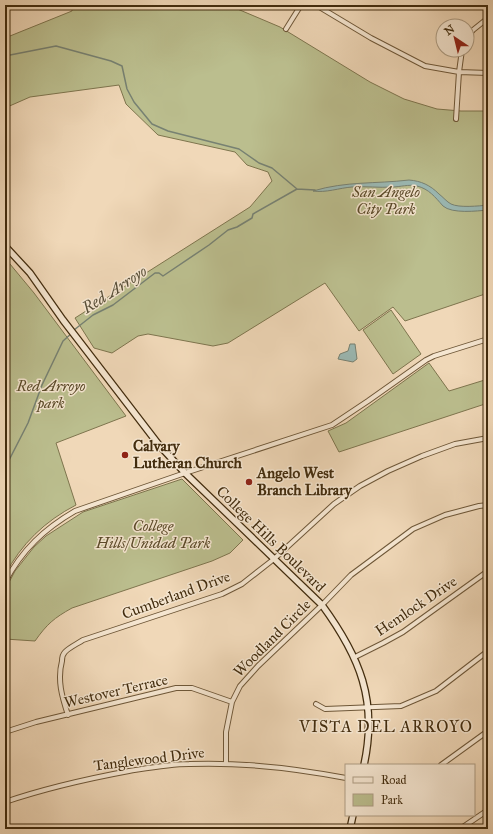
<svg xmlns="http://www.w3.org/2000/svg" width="493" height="834" viewBox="0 0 493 834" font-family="'IM FELL Great Primer',serif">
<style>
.green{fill:#bbbe8e;stroke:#7e754e}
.water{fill:#9bb9b4;stroke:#778172}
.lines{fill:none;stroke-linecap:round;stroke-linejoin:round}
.stream{stroke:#778172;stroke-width:1.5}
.street-casing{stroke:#6e5738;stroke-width:6}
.secondary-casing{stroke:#422c0e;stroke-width:8}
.street{stroke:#f5e6d1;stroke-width:4}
.secondary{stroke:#f5e6d1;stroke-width:5.5}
.poi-dot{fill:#8f2418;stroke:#f5e6d1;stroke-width:1.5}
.labels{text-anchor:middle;stroke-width:3;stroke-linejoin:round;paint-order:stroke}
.park-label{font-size:15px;font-style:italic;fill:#5a4928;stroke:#f5e6d1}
.poi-label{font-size:15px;font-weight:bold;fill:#422c0e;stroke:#f5e6d1;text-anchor:start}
.street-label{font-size:15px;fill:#422c0e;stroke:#f5e6d1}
.water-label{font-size:16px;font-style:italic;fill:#584f38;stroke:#f5e6d1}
.neighbourhood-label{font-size:16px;letter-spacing:1px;fill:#422c0e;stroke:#f5e6d1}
</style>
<rect width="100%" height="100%" fill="#f0d8b8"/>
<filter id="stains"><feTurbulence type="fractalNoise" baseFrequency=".005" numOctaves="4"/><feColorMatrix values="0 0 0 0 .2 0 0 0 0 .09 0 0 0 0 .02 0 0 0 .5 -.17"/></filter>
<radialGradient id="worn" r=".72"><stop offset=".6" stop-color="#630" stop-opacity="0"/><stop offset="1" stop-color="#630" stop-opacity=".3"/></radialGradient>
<!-- green -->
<path class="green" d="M72,5H228L280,27L370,82L404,99L437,109L461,111H488V293L405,321L393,307L359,331L325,283L228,343L213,346L148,334L138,336L112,353L94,348L75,318L250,207L272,181L268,172L247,165L235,152L158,135L126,104L119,85L30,97L5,108V38L72,11Z
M5,258L34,293L126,416L56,443L76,505C45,521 21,544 5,575Z
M391,310L421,354L393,374L363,330Z
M429,363L449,391L488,379V403L339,452L328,431L346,423Z
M182,479L243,540L230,553L212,561L72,608C54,618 47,624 35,641L5,639V590L15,571L34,547L46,536L83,512Z"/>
<!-- water -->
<path class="water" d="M409,180C421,181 430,185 439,194C443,197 447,202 451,204C459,208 479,206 488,205V210C477,211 452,214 443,206C435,197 429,189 417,186C409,184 400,187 392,187C379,188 366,186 352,187C339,188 326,193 313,191C346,181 376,184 409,180Z
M350,344H355L357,359L353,362L338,359L340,354L348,351Z"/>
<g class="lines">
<!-- stream -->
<path class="stream" d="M5,56L56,46L111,61L122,66L127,89L134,102L152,124L168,131L239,149L259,163L272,168L297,189
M74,330L93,315L113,305L155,273H159L163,276L209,245L228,230L237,227L252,218L253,214L297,189L315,190
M5,468L28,423L42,385L63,341L72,333"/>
<!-- street casing -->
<g class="street-casing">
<path id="street" d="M316,5L371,38L425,66L459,72L488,73
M286,29L301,5
M467,37L473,30L488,18
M456,119L459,72L462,50
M5,582C22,550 44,529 75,511L185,473L332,425L368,401L426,360L434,356L488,339
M355,657L383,643L403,632L488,571
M316,704L325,709L401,706L436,691L488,651
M68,715C62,697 57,680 62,661C62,658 62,655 65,652C70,647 77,644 83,640L222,594L242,584L274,559L334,504L360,486L388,471L422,456L455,444L488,438
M5,732L36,722L176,688H192L232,702
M226,764V732L232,702L240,686L258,666L322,605L351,575L413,529L445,515L479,506L488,505
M441,765L488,731
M5,802C46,788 86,779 129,771C148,768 169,764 189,764C242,762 294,768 346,778
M191,829L234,827L255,829
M460,829L488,810"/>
</g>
<!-- secondary casing -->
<g class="secondary-casing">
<path id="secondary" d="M5,246L30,273L63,320L159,445L185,473L322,605C360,657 378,701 364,765
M350,829L353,815"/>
</g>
<!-- street -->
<use href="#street" class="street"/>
<!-- secondary -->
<use href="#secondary" class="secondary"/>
</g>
<!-- markers -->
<g class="poi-dot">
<circle cx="125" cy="455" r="4"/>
<circle cx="249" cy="482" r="4"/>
</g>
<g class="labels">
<!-- park labels -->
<g class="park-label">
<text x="386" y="197">San Angelo<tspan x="386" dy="17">City Park</tspan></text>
<text x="51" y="391">Red Arroyo<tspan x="51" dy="17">park</tspan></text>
<text x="153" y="531">College<tspan x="153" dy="17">Hills/Unidad Park</tspan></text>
</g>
<!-- poi labels -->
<g class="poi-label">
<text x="133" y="451">Calvary<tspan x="133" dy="17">Lutheran Church</tspan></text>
<text x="257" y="478">Angelo West<tspan x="257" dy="17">Branch Library</tspan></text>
</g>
<!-- street labels -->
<g class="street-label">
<text transform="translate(271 539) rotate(44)" y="5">College Hills Boulevard</text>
<text transform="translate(176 595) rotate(-20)" y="5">Cumberland Drive</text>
<text transform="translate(416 606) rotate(-34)" y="5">Hemlock Drive</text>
<text transform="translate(272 638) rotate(-45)" y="5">Woodland Circle</text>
<text transform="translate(116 691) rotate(-13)" y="5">Westover Terrace</text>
<text transform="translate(149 759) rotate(-7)" y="5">Tanglewood Drive</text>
</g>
<!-- water labels -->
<g class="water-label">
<text transform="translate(114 289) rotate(-33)" y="6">Red Arroyo</text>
</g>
<!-- neighbourhood labels -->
<g class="neighbourhood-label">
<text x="386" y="732">VISTA DEL ARROYO</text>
</g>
</g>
<!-- margin -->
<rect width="493" height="834" fill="none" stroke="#f0d8b8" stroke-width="20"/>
<rect x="6" y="6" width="481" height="822" fill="none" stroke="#422c0e" stroke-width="2"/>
<rect x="10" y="10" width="473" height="814" fill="none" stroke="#422c0e"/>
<!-- legend -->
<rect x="345" y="764" width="130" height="52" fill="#f5e6d1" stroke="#ad9c83"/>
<rect x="353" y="777" width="20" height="6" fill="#f5e6d1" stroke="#ad9c83"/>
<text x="381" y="784" font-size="12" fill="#422c0e">Road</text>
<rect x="353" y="794" width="20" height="12" fill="#bbbe8e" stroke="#ad9c83"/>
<text x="381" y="804" font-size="12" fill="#422c0e">Park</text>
<!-- north arrow -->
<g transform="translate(455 38) rotate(325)"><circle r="19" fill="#f5e6d1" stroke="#ad9c83"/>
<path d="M0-3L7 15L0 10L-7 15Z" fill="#8f2418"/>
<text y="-6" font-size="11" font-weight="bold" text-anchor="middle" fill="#422c0e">N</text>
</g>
<rect width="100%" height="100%" filter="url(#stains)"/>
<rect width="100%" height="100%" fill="url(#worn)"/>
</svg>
